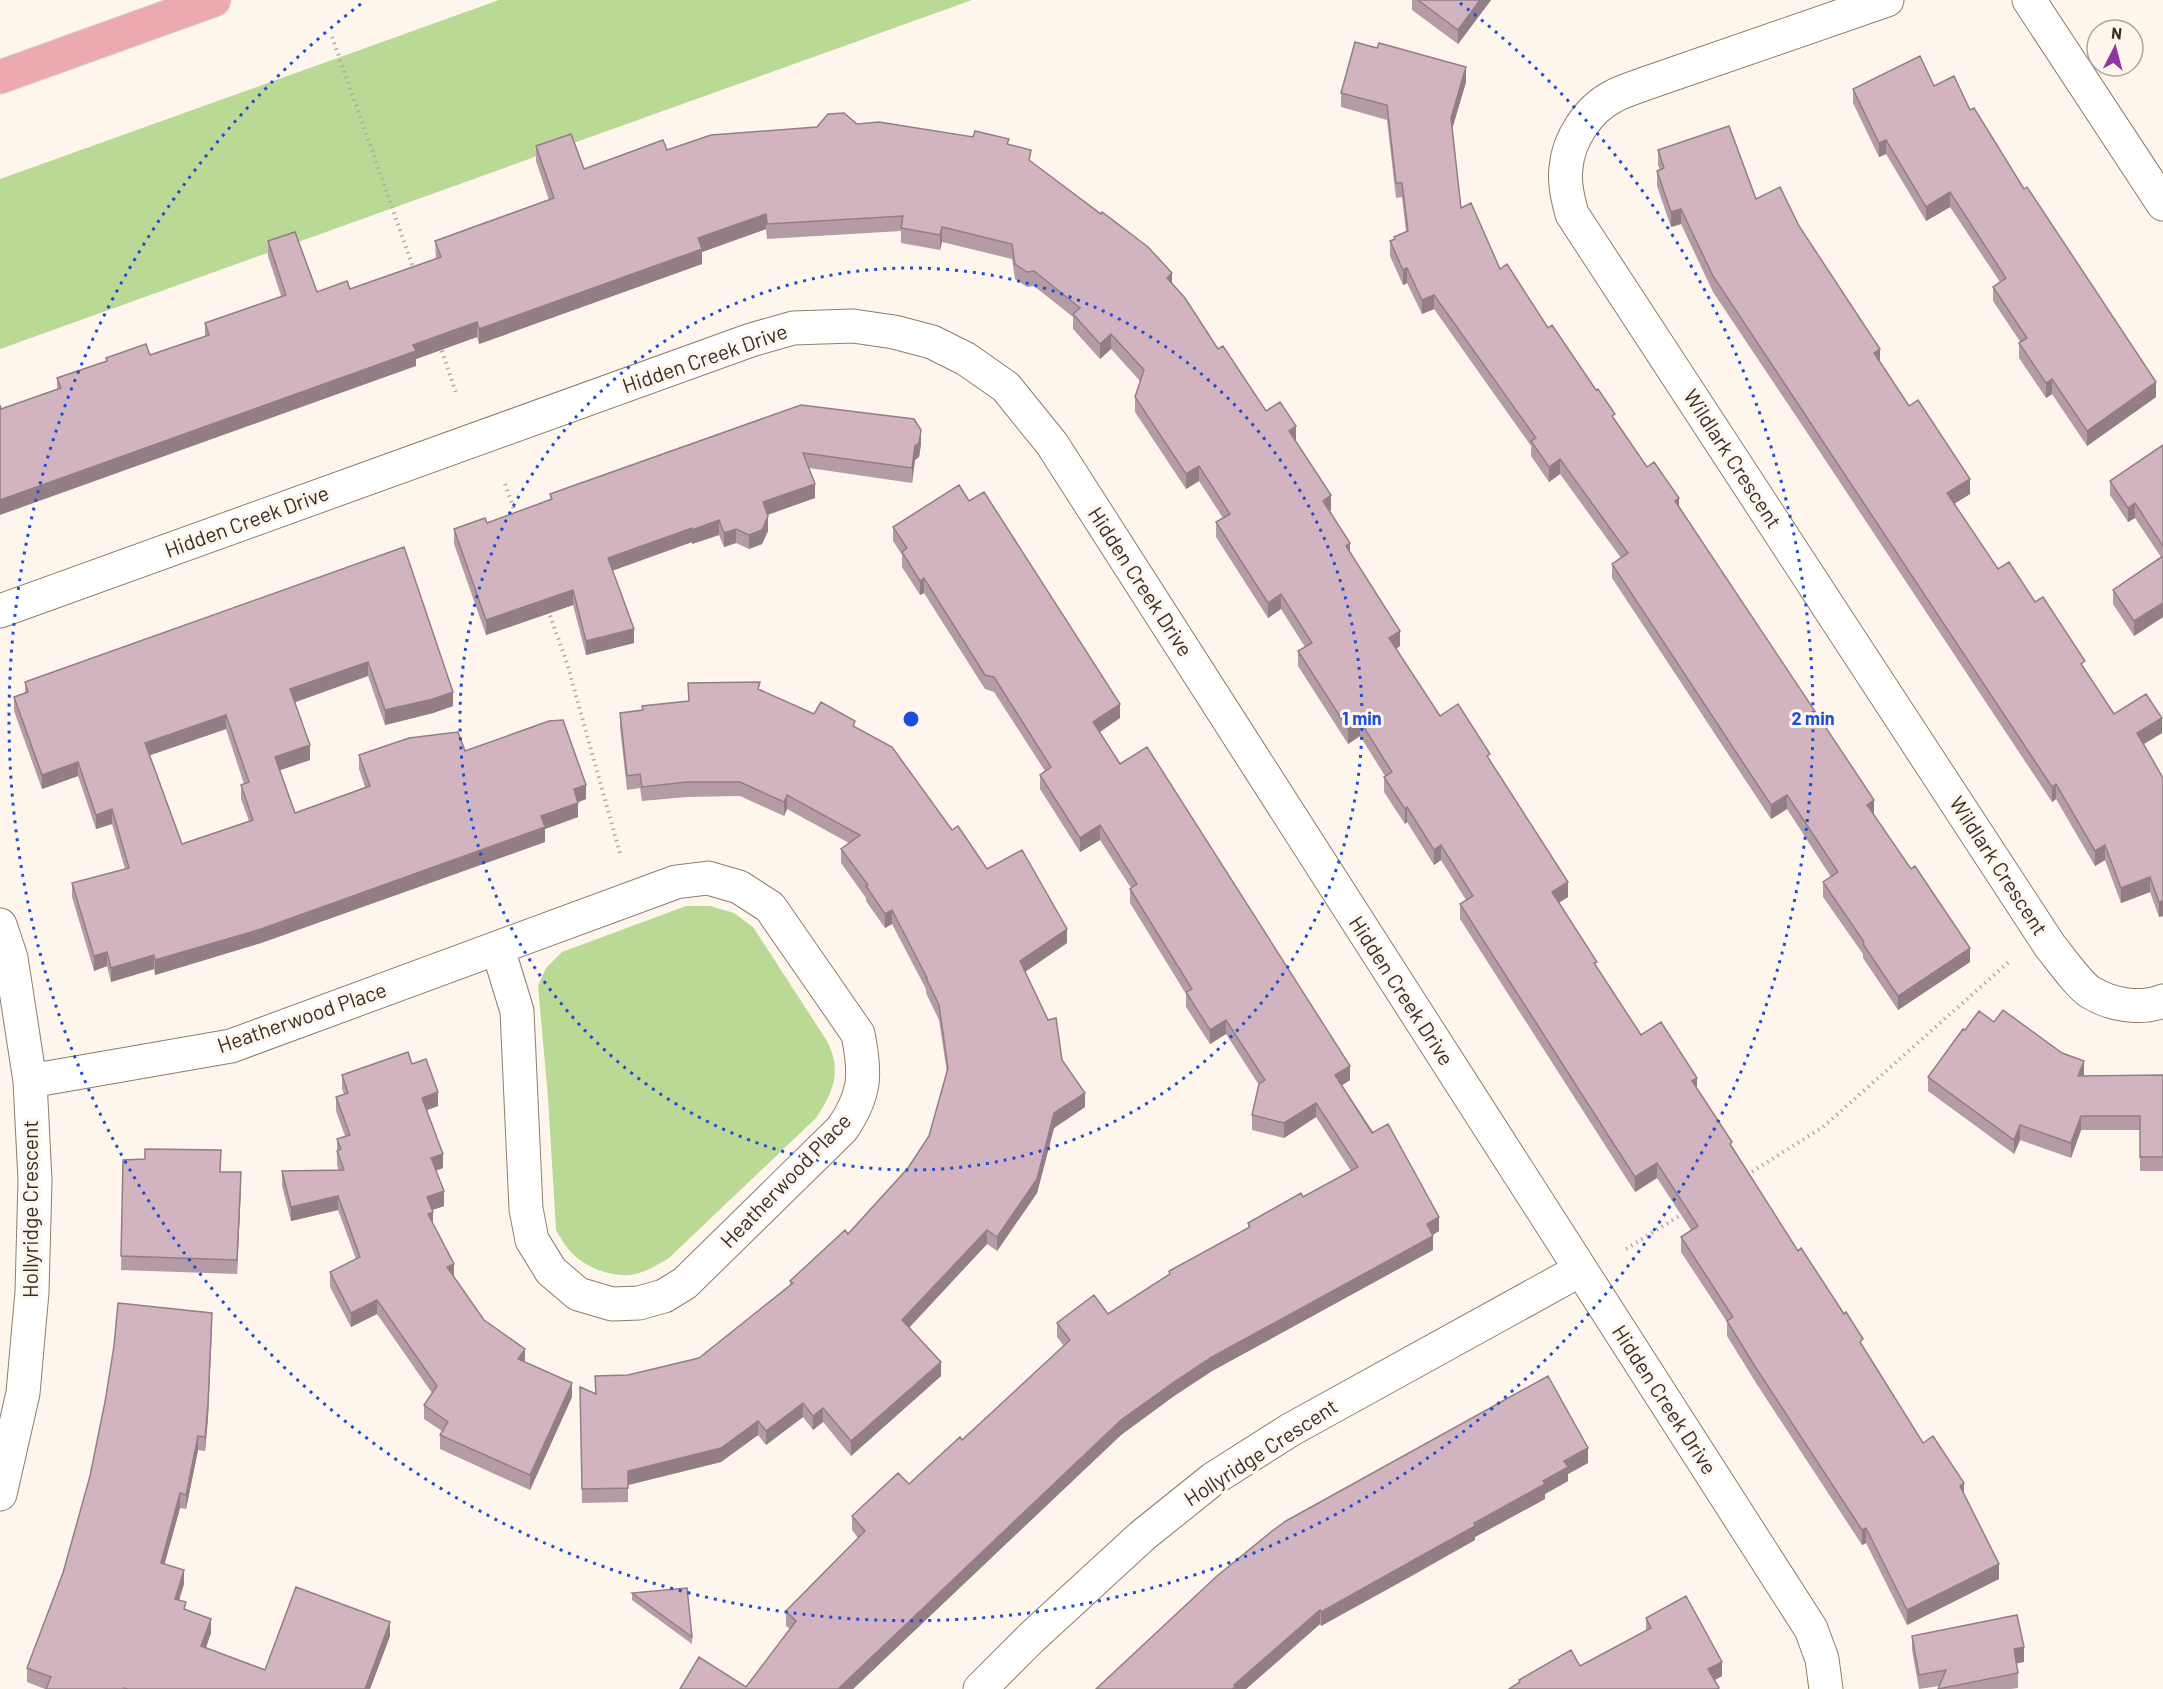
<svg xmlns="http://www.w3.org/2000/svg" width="2163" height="1689" viewBox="0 0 2163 1689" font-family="Barlow,sans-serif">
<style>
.green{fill:#b9d994}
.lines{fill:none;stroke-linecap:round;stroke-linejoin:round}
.minor-casing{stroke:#907d69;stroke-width:35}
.major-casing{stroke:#d7d5d3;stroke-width:35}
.path{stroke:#b4aca3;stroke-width:4;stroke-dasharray:1.5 4.5;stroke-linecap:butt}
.minor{stroke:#fff;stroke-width:33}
.major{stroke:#ecaab0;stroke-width:33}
.wall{fill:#b59ba5;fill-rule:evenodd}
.shaded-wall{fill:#937e86}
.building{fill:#d2b4c0;stroke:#937e86;stroke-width:1.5;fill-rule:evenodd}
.ring{fill:none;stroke:#1d4ed8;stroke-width:3;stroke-dasharray:3 6}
.labels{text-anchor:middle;stroke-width:6;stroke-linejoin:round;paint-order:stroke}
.street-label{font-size:21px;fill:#362e25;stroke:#fef5ec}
.centre{fill:#1d4ed8;stroke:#fef5ec;stroke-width:3}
.ring-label{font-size:18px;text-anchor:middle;font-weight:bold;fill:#1d4ed8;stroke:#fef5ec;stroke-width:6;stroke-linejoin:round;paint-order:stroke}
</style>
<rect width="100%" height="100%" fill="#fef5ec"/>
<!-- green -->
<path class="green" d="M499,0H972L0,349V179Z
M686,906H710L734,913L753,927L827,1041C842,1070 834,1092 816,1118L669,1258C657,1265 643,1274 629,1275C607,1277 578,1264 566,1246C562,1241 559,1235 556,1230L548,1097L538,986L546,968L562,952Z"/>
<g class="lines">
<!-- minor casing -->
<g class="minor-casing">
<path id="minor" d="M1887,0L1644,84C1634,88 1623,91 1614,96C1588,109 1568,140 1566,168C1564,184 1568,199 1572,214L2050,946C2059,957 2079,985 2090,992C2111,1005 2140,1010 2163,1001
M2029,0L2163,204
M0,611L751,340L793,328L853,326L894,332L932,342L966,359L1006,387L1052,444L1811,1629L1822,1659L1826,1689
M0,925L11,958L30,1081L35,1180L32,1292L23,1393L0,1494
M30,1081L231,1046L676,882L708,878L739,887L770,907L858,1034C866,1074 866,1094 842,1129L685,1283L664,1296L639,1303L612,1304L578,1294L551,1271L532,1240L526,1209L517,1011L498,949
M980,1689L1031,1638L1142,1536L1213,1479L1290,1430L1580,1270"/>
</g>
<!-- major casing -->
<g class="major-casing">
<path id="major" d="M0,77L214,0"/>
</g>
<!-- path -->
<path class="path" d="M332,37L414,270
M440,345L456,393
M505,484L517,518
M548,610L566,660L621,857
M1747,1175L1823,1127L2011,960
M1626,1249L1684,1213"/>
<!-- minor -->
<use href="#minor" class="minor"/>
<!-- major -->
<use href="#major" class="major"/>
</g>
<!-- wall -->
<path class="wall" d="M1412,0H1491L1458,44L1412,10Z
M1377,48L1466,82L1452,129L1461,208L1500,269L1548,328L1647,467L1679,506L1874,814L1970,962L1898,1010L1863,958V954L1823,897V882L1831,877L1787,809L1771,819L1612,578V564L1621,558L1560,474L1549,482L1531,456V446L1434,309L1422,314L1407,283L1403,285L1390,256V241L1394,240V237L1406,232L1402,197L1396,198L1387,120L1341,107V93Z
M1934,86L1970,110L2024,189L2156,397L2087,446L2052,394L2046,398L2019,358V343H2021L1993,301V287L2000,282L1950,207L1926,221L1886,154L1879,157L1853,103V89Z
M857,124L1009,145L1031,162L1172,283L1218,349L1266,411L1296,441L1331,510L1330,511L1350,552L1400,646L1396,649L1440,716L1490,761L1568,897L1559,903L1597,967L1641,1035L1697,1089L1732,1147L1798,1251L1863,1348L1923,1443L1964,1494L1999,1579L1907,1625L1866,1543L1862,1545L1756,1383L1727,1336V1322L1681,1252V1237L1691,1230L1657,1178L1635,1192L1460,919V904L1466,900L1441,860L1434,865L1407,822L1405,824L1384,792V777L1385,776L1360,736L1348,744L1298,666V651L1305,647L1281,609L1268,618L1216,537V522L1223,518L1199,481L1186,489L1135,412V397L1140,381L1111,349L1100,359L1073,329V317L1034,286L1027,287L1015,279L1012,259L942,242L940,250L901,243V231L767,239L766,229L702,252V264L479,344L477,337L416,359V366L1,409L57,389V378L106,361V358L150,355L205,337V323L281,296L268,256V241L317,292L350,289L436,259L435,241L549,200L536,161V146L584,169L667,150Z
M1658,150L1756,199L1799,226L1880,361L1909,406L1970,494L1954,504L1998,569L2035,602L2085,669L2114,714L2162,733L2144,744L2163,778V916L2159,917L2150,892L2121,903L2105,860L2095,866L2056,799L2052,802L1804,428L1713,292L1681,224L1671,227L1657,186V171L1660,170L1658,165Z
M801,405L921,444L919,457L915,460L912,483L809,468L815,498L768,515V531L762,544L749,549L736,543L724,547L719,535L692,544V542L612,571L634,643L586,655L573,605L486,635L454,544V529L487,523L550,500V494Z
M2163,445V617L2134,636L2113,604V590L2161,557L2135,518L2128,522L2110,495V481Z
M969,501L1120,718L1099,732L1120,764L1350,1080L1342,1085L1439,1231L1433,1235V1250L1212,1371L1174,1396L1121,1435L853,1689H680L746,1687L790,1629L786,1626V1611L858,1538L852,1530V1516L909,1484L962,1440L1064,1346L1057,1337V1323L1108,1314L1169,1275V1271L1248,1228V1223L1303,1197L1351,1171L1316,1117L1284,1138L1252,1130V1115L1259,1085L1226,1034L1210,1044L1186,1007V994L1130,903V889L1131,888L1100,840L1080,852L1040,789V775L1045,771L994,692L985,689L924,593L920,595L902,567V555L893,541V527Z
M404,547L453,706L433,713L385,725L368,676L295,702L310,760L279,770L295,813L365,787L359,769V755L465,751L586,799L578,802V817L545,829V842L261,943L155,975L154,969L111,982L107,966L94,971L72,897V883L125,869L112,824L96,829L78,776L42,789L14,711V697L25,693V682ZM226,729L244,784L241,785V799L249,821L182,844L150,755Z
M760,690L814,714L855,727L987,869L1067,943L1025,972L1062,1060L1085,1107L1054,1128L1037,1193L997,1251L987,1244L909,1328L941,1376L851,1456L823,1422L813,1430L803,1417L766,1445L758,1435L721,1462L628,1485V1502L582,1503L580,1387L595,1393V1376L628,1375L699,1358L790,1285V1281L848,1234L908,1168L929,1136L947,1073L939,1020L926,993V989L892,924L885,928L866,901V898L841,863V849L849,843L787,809L784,816L740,796L687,797L642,801L640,788L627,790L620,727V713L642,710L689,701Z
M1994,1022L2083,1076L2163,1075V1171H2140V1130H2081L2071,1158L2020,1140L2014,1154L1928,1091V1077L1965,1030Z
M412,1064L438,1106L427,1110L443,1168L436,1171L444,1206L432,1210L433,1224L454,1277L484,1320L525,1362L572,1397L530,1490L440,1449V1435L442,1431L424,1419V1405L432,1393L377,1314L351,1327L330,1287V1272L356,1259L338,1210L291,1221L282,1186V1171H339L337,1165V1139L345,1136L336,1111V1097L344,1094L342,1089V1075Z
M123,1160L221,1172L241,1186L237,1274L121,1270Z
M212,1328L208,1418L205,1451L198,1450L186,1509L180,1508L164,1564L184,1584L179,1600L186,1610L211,1633L206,1648L265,1670L390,1636L370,1689H45L27,1682V1668Z
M1588,1463L1568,1474V1481L1545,1494V1499L1475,1537V1540L1412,1576L1321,1626L1320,1624L1246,1689H1096Z
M632,1593L692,1637V1644L632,1600Z
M1646,1618L1722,1676L1714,1680L1719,1689L1519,1682V1680L1580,1666L1646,1631Z
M1912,1636L2024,1662L2016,1663L2018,1673V1688L2011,1689H1938L1939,1686L1919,1689L1912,1650Z"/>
<!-- shaded-wall -->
<path class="shaded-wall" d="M1480,0H1491L1458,44V30Z
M1466,67V82L1451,133V118Z
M1886,140V154L1879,157V143Z
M1950,192V207L1926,221V207Z
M1681,209V224L1671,227V212Z
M766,214V229L702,252V264L479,344V329L698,238Z
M942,227V242L940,250V235Z
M1407,268V283L1403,285V270Z
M1172,273V288L1167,278Z
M1434,295V309L1422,314V300Z
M477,322V337L416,359V366L0,515V500L413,345Z
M1111,334V349L1100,359V344Z
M1880,349V364L1874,353Z
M2052,379V394L2046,398V383Z
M2156,382V397L2087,446V431Z
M1296,426V441L1289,431Z
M921,430V444L919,457L915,460L912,483V468L915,446Z
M1560,459V474L1549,482V467Z
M1199,466V481L1186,489V474Z
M1970,479V494L1947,508V493Z
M815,484V498L763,516V502Z
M1331,495V510L1323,516V501Z
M1679,498V512L1675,501Z
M2135,503V518L2128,522V508Z
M768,516V531L762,544L749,549V535Z
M719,520V535L692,544V530Z
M692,528V542L608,572V558Z
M736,529V543L724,547V533Z
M1350,543V558L1346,546Z
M924,578V593L920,595V581Z
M573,590V605L486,635V620Z
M1281,594V609L1268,618V603Z
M2163,603V617L2134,636V621Z
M634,629V643L586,655V641Z
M1400,631V646L1389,653V638Z
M368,662V676L290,704V689Z
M453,692V706L433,713L385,725V710Z
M1120,704V718L1093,737V722Z
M226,715V729L145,757V743Z
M2162,718V733L2137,748V733Z
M1360,721V736L1348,744V729Z
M310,745V760L275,772V757Z
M78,762V776L42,789V775Z
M2056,784V799L2052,802V787Z
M586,785V799L574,804V789Z
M787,795V809L784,816V802Z
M1787,795V809L1771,819V805Z
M1874,800V815L1867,805Z
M578,803V817L545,829V842L261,943L155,975V960L541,816Z
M1407,807V822L1405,824V809Z
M112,809V824L96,829V815Z
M1100,825V840L1080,852V838Z
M1441,845V860L1434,865V850Z
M2105,845V860L2095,866V851Z
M2150,877V892L2121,903V888Z
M1568,882V897L1552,907V892Z
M2163,901V916L2159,917V902Z
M892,910V924L885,928V914Z
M1067,929V943L1020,975V961Z
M1970,948V962L1898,1010V996Z
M107,952V966L94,971V956Z
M154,955V969L111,982V968Z
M1226,1020V1034L1210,1044V1030Z
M2084,1061V1075L2078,1076Z
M1350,1066V1080L1335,1090V1075Z
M1697,1078V1093L1692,1081Z
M438,1092V1106L422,1112V1098Z
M1085,1093V1107L1054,1128L1037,1193L997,1251V1237L1054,1113Z
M1316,1103V1117L1284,1138V1123Z
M2081,1116V1130L2071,1158V1143Z
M2020,1125V1140L2014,1154V1140Z
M443,1154V1168L431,1172V1158Z
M1657,1163V1178L1635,1192V1177Z
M241,1172V1186L237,1274V1260Z
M444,1191V1206L427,1212V1197Z
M338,1196V1210L291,1221V1207Z
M433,1212V1226L428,1214Z
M1439,1217V1231L1427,1238V1224Z
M987,1230V1244L902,1335V1320Z
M1433,1236V1250L1212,1371L1174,1396L1121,1435L853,1689H838L1121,1420L1174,1382L1212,1357Z
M454,1264V1278L447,1267Z
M377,1300V1314L351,1327V1313Z
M212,1313L208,1418L205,1451V1437Z
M525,1349V1363L518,1359Z
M941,1362V1376L851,1456V1441Z
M572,1383V1397L530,1490V1475Z
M803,1403V1417L766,1445V1431Z
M823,1408V1422L813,1430V1416Z
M758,1421V1435L721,1462L628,1485V1471Z
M198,1436V1450L186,1509V1495Z
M1588,1448V1463L1568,1474V1481L1545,1494V1499L1475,1537V1540L1321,1626V1612L1474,1523L1543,1481L1564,1461Z
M1964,1483V1498L1960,1486Z
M180,1493V1508L161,1577V1563Z
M1866,1528V1543L1862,1545V1530Z
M1999,1564V1579L1907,1625V1610Z
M184,1570V1584L175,1613V1599Z
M1320,1610V1624L1246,1689H1232L1234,1685Z
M211,1619V1633L201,1660V1646Z
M390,1622V1636L370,1689H365Z
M2024,1647V1662L2014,1664V1649Z
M1722,1662V1676L1708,1684V1669Z"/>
<!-- building -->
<path class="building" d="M1418,0H1480L1458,30Z
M1355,42L1377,48L1379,43L1466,67L1451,118L1461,208L1471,203L1500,269L1507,264L1548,328L1552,325L1596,390L1598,389L1615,414L1612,416L1647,467L1654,462L1679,498L1675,501L1874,800L1867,805L1911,869L1915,866L1970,948L1898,996L1863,944L1864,942L1823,882L1838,872L1787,795L1771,805L1612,564L1628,553L1560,459L1549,467L1531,441L1536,438L1434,295L1422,300L1407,268L1403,270L1390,241L1395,239L1394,237L1408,231L1402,183H1396L1387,105L1341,93Z
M1920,56L1934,86L1954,76L1970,110L1974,108L2024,189L2027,187L2156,382L2087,431L2052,379L2046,383L2019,343L2027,338L1993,287L2006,278L1950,192L1926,207L1886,140L1879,143L1853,89Z
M844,113L857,124L879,122L973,137L975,131L1009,139L1007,144L1031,150L1029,160L1101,214L1102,212L1148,247L1172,273L1167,278L1185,298L1218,349L1223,346L1266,411L1280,402L1296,426L1289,431L1331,495L1323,501L1350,543L1346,546L1400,631L1389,638L1440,716L1458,704L1490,754L1487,756L1568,882L1552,892L1597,962L1594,963L1641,1035L1661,1022L1697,1078L1692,1081L1732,1142L1730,1144L1798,1251L1801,1248L1844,1314L1846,1312L1863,1339L1860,1342L1923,1443L1933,1436L1964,1483L1960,1486L1999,1564L1907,1610L1866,1528L1862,1530L1756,1368L1727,1321L1733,1317L1681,1237L1698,1226L1657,1163L1635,1177L1615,1146L1460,904L1473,896L1441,845L1434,850L1407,807L1405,809L1384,777L1392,772L1360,721L1348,729L1298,651L1312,643L1281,594L1268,603L1216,522L1230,514L1199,466L1186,474L1135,397L1144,370L1111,334L1100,344L1073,314L1080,308L1034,271L1027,272L1015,264L1012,244L942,227L940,235L901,228L903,216L767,224L766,214L698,238L702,249L479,329L477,322L413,345L416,351L0,500V405L1,409L61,388L57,378L107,361L106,358L146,344L150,355L209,335L205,323L286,295L268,241L295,232L317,292L347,281L350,289L441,257L435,241L554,198L536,146L571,134L584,169L663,140L667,150L711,135L817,127L828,114Z
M1729,126L1756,199L1780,187L1799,226L1880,349L1874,353L1909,406L1918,400L1970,479L1947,493L1998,569L2009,562L2035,602L2043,597L2085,661L2081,664L2114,714L2146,694L2162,718L2137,733L2163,778V901L2159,902L2150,877L2121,888L2105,845L2095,851L2056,784L2052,787L1804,413L1713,276L1681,209L1671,212L1657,171L1664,168L1658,150Z
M801,405L914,419L921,430L919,443L915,446L912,468L803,453L815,484L763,502L768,516L762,530L749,535L736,529L724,533L719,520L692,530V528L608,558L634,629L586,641L573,590L486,620L454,529L485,518L487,523L552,499L550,494Z
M2163,445V546L2135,503L2128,508L2110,481Z
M959,485L969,501L984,492L1120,704L1093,722L1120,764L1147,747L1350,1066L1335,1075L1372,1133L1388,1124L1439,1217L1427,1224L1433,1236L1212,1357L1174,1382L1121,1420L838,1689H680L699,1657L746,1687L796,1621L786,1611L865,1531L852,1516L898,1473L909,1484L960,1437L962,1440L1070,1340L1057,1323L1094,1295L1108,1314L1170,1274L1169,1271L1250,1227L1248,1223L1301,1193L1303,1197L1358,1167L1316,1103L1284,1123L1252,1115L1259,1084L1265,1080L1226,1020L1210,1030L1186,992L1192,989L1130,889L1137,884L1100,825L1080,838L1040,775L1051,767L994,677L985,675L924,578L920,581L902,552L907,548L893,527Z
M404,547L453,692L433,699L385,710L368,662L290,689L310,745L275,757L295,813L370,786L359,755L409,738L458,732L465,751L549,721L563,720L586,785L574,789L578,803L541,816L545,827L261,929L155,960L154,955L111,968L107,952L94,956L72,883L129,868L112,809L96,815L78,762L42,775L14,697L28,692L25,682ZM226,715L249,782L241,785L253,820L182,844L145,743Z
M2163,556V603L2134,621L2113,590Z
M760,682L758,689L814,714L821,702L855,721L853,726L892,747L952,830L958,826L987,869L1022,850L1067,929L1020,961L1048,1020L1056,1018L1062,1060L1085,1093L1054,1113L1037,1179L997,1237L987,1230L902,1320L941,1362L851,1441L823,1408L813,1416L803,1403L766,1431L758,1421L721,1448L628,1471V1488L582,1489L580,1387L596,1394L595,1376L628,1375L699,1358L793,1283L790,1281L845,1230L848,1234L908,1168L929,1136L948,1068L939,1005L926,978H927L892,910L885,914L866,886L868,885L841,849L860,835L787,795L784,802L740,782H687L642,787L640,774L627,776L620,713L643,710L642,706L689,701L688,683Z
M2003,1010L2062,1053L2084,1061L2078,1076L2163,1075V1157H2140V1116H2081L2071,1143L2020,1125L2014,1140L1928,1077L1963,1029L1965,1030L1979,1011L1994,1022Z
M408,1052L412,1064L426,1059L438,1092L422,1098L443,1154L431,1158L444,1191L427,1197L433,1212L428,1214L454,1264L447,1267L484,1320L525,1349L518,1359L572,1383L530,1475L440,1435L448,1422L424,1405L437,1386L377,1300L351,1313L330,1272L360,1257L338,1196L291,1207L282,1171L344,1170L337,1151L341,1149L337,1139L350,1135L336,1097L348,1093L342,1075Z
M145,1149L221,1150L220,1172H241L237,1260L121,1256L123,1160L145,1159Z
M118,1303L212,1313L208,1404L205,1437L198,1436L186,1495L180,1493L161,1563L184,1570L175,1599L186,1602L184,1609L211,1619L201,1646L265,1670L296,1587L390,1622L365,1689H128L124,1688V1689H46L51,1677L27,1668L63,1573L90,1476L105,1402L114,1346Z
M1548,1376L1588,1448L1564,1461L1568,1467L1543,1481L1545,1484L1474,1523L1475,1526L1412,1561L1321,1612L1320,1610L1234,1685L1235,1687L1232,1689H1096L1217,1576L1272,1531L1286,1521Z
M687,1588L692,1637L632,1593Z
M1686,1596L1722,1662L1708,1669L1719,1688L1717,1689H1509L1520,1682L1519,1680L1571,1650L1580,1666L1651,1628L1646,1618Z
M2017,1615L2024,1647L2014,1649L2018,1673L1938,1689L1946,1670L1919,1675L1912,1636Z"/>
<!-- distance rings -->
<g class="ring">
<circle cx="911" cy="719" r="451"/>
<path d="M1460 3A902 902 0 1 1 362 3"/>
</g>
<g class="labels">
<!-- street labels -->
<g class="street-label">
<text transform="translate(705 359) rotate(-19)" y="7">Hidden Creek Drive</text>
<text transform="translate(1732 459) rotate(57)" y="7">Wildlark Crescent</text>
<text transform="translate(247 522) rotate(-20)" y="7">Hidden Creek Drive</text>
<text transform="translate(1140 582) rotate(57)" y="7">Hidden Creek Drive</text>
<text transform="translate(1998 866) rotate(57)" y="7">Wildlark Crescent</text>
<text transform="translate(1401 991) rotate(57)" y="7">Hidden Creek Drive</text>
<text transform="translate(302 1018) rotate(-19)" y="7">Heatherwood Place</text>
<text transform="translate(786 1181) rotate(-46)" y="7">Heatherwood Place</text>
<text transform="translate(31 1209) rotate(-90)" y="7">Hollyridge Crescent</text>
<text transform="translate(1664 1400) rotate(57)" y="7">Hidden Creek Drive</text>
<text transform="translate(1261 1453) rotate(-33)" y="7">Hollyridge Crescent</text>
</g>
</g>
<circle cx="911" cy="719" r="9" class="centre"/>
<g class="ring-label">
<text x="1362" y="725">1 min</text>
<text x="1813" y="725">2 min</text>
</g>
<!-- north arrow -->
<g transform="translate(2115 48) rotate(6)"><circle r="28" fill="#fef5ec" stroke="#aea59c" stroke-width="1.5"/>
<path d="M0-4.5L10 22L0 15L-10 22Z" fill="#8e38a5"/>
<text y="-9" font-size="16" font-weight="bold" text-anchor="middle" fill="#362e25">N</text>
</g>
</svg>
